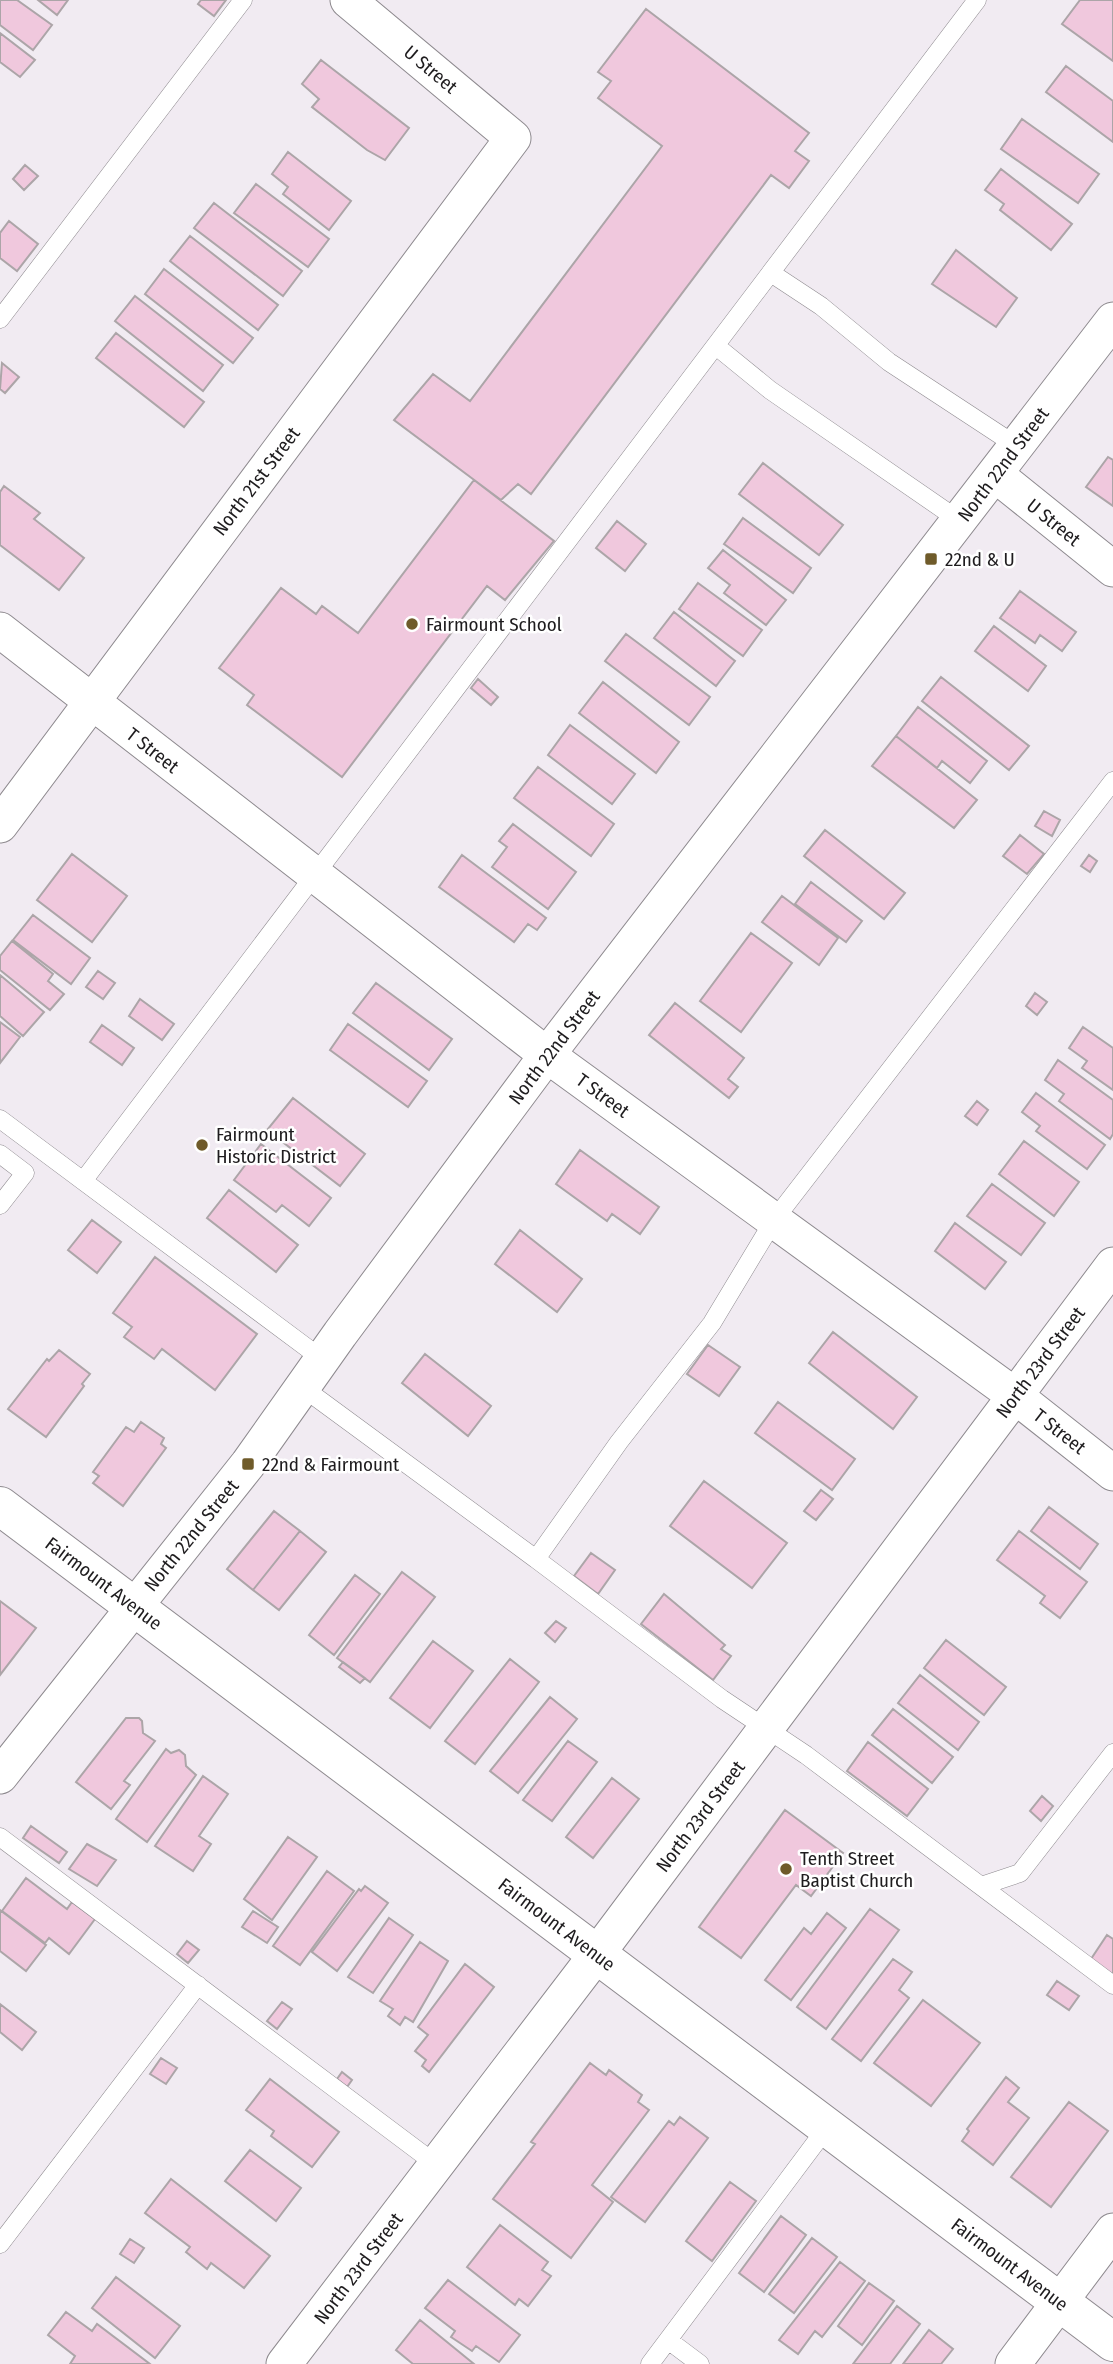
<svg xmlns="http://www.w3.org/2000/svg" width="1113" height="2364" viewBox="0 0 1113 2364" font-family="'Fira Sans Condensed',sans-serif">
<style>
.building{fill:#f0c8dd;stroke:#aca5a8;stroke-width:2}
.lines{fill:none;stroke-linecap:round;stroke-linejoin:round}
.lane-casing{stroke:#8e8a8f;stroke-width:19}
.street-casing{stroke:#8e8a8f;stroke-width:37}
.primary-casing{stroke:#8e8a8f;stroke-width:40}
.lane{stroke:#fff;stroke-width:18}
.street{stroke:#fff;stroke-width:35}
.primary{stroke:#fff;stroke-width:38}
.poi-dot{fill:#6f5b2a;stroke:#fff;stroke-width:2.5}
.labels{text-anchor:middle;stroke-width:5;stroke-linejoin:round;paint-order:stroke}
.street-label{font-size:19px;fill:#1e1c1e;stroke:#fff}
.poi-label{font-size:19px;fill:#1e1c1e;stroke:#fff;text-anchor:start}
</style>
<rect width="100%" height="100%" fill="#f1ebf2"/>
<!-- building -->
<path class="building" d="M0,0H17L52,25L33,50L0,25Z
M38,0H68L57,15Z
M201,0H226L214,16L198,4Z
M1080,0H1113V61L1062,24Z
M646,9L809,133L795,151L809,161L789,188L771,175L531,494L518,484L501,500L394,420L433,374L470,401L662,146L598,98L611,81L598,72Z
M0,33L35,60L20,77L0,62Z
M321,60L409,128L385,160L367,150L312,107L319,99L302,84Z
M1066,66L1113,101V142L1046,92Z
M1022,119L1099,174L1078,203L1001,149Z
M288,152L351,201L329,230L283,194L288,187L272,174Z
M25,165L38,176L24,190L13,179Z
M1001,169L1072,224L1051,250L1000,210L1004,204L985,190Z
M256,184L329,239L308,267L234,213Z
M214,203L302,271L283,296L194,228Z
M9,221L38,244L17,271L0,258V233Z
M190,236L278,305L258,330L170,261Z
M956,250L1017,298L996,327L932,284Z
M164,269L253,338L233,363L145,294Z
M135,296L223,365L203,391L115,321Z
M116,333L204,402L184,427L96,358Z
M2,363L19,377L5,393L0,389Z
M1108,457L1113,460V506L1086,487Z
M763,463L843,525L819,555L739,494Z
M474,480L554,541L505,600L487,586L342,777L247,705L254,695L219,668L281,588L316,614L322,606L358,633Z
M4,486L40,513L34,519L84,558L59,590L0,545V492Z
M743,518L811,568L793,593L724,544Z
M617,521L646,544L625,571L596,548Z
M723,550L786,600L766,625L724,593L730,585L708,568Z
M698,583L762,630L743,656L679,609Z
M1020,591L1076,632L1062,651L1040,635L1035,643L1000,618Z
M674,612L735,661L716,686L654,638Z
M994,626L1046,666L1028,691L975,651Z
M626,634L710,697L689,725L605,661Z
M941,677L1029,746L1009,770L922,701Z
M478,679L498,697L491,705L471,688Z
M603,682L679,742L656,773L579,713Z
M918,707L987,761L970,783L942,761L937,768L896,736Z
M570,725L635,774L612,804L548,755Z
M896,736L977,800L954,828L872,766Z
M538,767L614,824L591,856L514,798Z
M1044,811L1060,820L1052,836L1035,826Z
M513,824L576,872L548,909L492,867L507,847L499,841Z
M825,830L905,893L884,919L804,856Z
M1020,835L1044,854L1027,874L1003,856Z
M72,854L127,896L92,942L37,900Z
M462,855L546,918L537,930L528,924L514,942L439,887Z
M1089,855L1097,861L1090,872L1081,866Z
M811,882L862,921L846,942L795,904Z
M782,896L838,938L819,965L762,922Z
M33,915L90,958L71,984L13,940Z
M751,933L792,963L741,1032L700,1001Z
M12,941L53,974L48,981L64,994L50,1010L0,970V956Z
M98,971L115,983L103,999L86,987Z
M0,975L44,1012L23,1036L0,1016Z
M376,983L452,1039L429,1070L353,1013Z
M1035,993L1047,1002L1037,1015L1026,1006Z
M140,999L174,1024L162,1040L129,1016Z
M675,1003L744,1058L728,1079L738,1087L729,1098L649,1035Z
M0,1022L20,1037L0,1063Z
M348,1024L427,1081L408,1107L330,1050Z
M102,1025L134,1048L122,1065L90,1042Z
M1083,1027L1113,1048V1090L1082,1068L1087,1061L1069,1048Z
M1058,1060L1113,1100V1134L1110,1139L1059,1101L1064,1094L1045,1080Z
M1036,1093L1105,1145L1087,1169L1036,1131L1040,1126L1022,1112Z
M293,1098L365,1154L340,1186L267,1130Z
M977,1101L988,1110L977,1125L965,1116Z
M1024,1141L1079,1182L1054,1216L999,1174Z
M261,1144L331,1198L309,1226L282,1205L276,1212L234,1180Z
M580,1150L659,1207L640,1234L612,1214L607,1221L556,1184Z
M992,1184L1045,1223L1021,1255L967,1216Z
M229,1190L298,1245L276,1272L207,1218Z
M92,1220L121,1242L97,1273L68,1250Z
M955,1223L1006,1262L985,1289L935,1251Z
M520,1230L582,1279L557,1312L495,1264Z
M155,1257L257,1334L215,1390L162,1349L154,1359L124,1337L132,1327L113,1313Z
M833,1332L917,1397L893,1429L809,1363Z
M708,1345L740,1367L719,1396L687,1374Z
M59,1350L90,1374L82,1384L84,1386L46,1437L8,1409L47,1359L49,1361Z
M425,1354L491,1406L468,1436L402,1383Z
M778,1402L855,1459L832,1490L755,1433Z
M141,1422L164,1438L161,1444L166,1448L123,1506L93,1483L99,1476L93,1472L126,1427L134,1432Z
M704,1481L787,1543L752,1588L670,1526Z
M821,1490L833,1499L816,1520L804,1511Z
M1049,1507L1098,1544L1080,1569L1031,1531Z
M274,1511L300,1531L253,1590L227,1569Z
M300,1531L326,1552L279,1610L253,1590Z
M1019,1531L1087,1582L1060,1618L1040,1603L1045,1596L997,1560Z
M591,1553L615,1570L598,1594L574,1576Z
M402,1572L435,1597L370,1682L337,1658Z
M355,1575L380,1594L334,1655L309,1635Z
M664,1594L725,1645L721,1649L731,1656L713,1680L641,1624Z
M0,1601L36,1628L0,1675Z
M556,1621L566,1628L555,1642L545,1633Z
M946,1640L1006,1687L984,1715L924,1668Z
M433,1641L473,1671L430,1728L390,1698Z
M510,1659L539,1682L475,1764L445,1741Z
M343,1662L365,1678L360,1683L339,1667Z
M920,1675L979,1722L958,1750L898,1703Z
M550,1697L577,1719L518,1793L490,1771Z
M893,1709L953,1757L932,1783L872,1735Z
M126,1718H139L142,1721L143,1733L155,1741L124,1781L130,1785L111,1809L76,1782Z
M568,1741L597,1762L552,1821L523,1800Z
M868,1742L928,1789L907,1816L847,1771Z
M166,1749L171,1753L179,1750L185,1755L186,1766L196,1775L147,1842L116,1819Z
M203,1776L228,1794L199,1836L211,1844L193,1871L155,1846Z
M612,1778L639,1799L593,1858L566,1837Z
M1042,1796L1053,1806L1041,1821L1030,1811Z
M785,1810L843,1853L811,1896L796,1885L741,1958L699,1927Z
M31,1826L67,1852L59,1863L23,1838Z
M288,1837L317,1857L272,1920L244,1899Z
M87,1844L116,1860L97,1886L69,1869Z
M327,1871L354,1891L300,1965L273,1946Z
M26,1878L67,1909L72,1902L95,1919L69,1954L49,1938L45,1943L2,1911Z
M365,1886L388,1903L337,1971L312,1952L359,1889L361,1891Z
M870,1909L899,1930L826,2029L797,2007Z
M0,1910L46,1945L26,1971L0,1951Z
M253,1911L278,1927L267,1943L242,1927Z
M827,1913L846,1928L791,2000L765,1980L804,1928L811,1934Z
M389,1918L413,1935L373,1993L348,1977Z
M1107,1935L1113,1939V1975L1091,1959Z
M187,1941L199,1950L188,1963L177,1954Z
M420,1942L448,1961L413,2022L405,2017L400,2025L388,2016L393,2009L380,2001Z
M893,1959L912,1972L899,1990L909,1998L861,2061L832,2039Z
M465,1964L494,1987L429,2072L422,2066L426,2060L415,2051L428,2035L418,2027Z
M1057,1981L1079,1996L1069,2010L1047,1995Z
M923,2000L980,2043L931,2106L874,2063Z
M282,2002L292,2009L277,2029L267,2021Z
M0,2004L36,2032L22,2050L0,2032Z
M161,2058L177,2068L166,2084L150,2074Z
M590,2063L606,2075L609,2070L642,2095L638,2102L649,2110L592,2185L613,2202L571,2258L493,2199L535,2144L531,2142Z
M342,2072L352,2080L347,2087L337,2079Z
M1006,2077L1019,2088L1008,2102L1029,2118L993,2165L962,2141L969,2131L967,2129Z
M270,2079L339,2132L312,2167L271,2136L274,2131L246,2110Z
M1069,2102L1108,2131L1051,2207L1011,2177Z
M680,2117L708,2138L645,2222L611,2197L669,2121L674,2125Z
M250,2150L301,2188L276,2221L225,2181Z
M171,2179L270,2256L244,2288L211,2263L207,2269L186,2252L190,2247L145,2213Z
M730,2182L756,2201L712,2261L686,2241Z
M781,2216L806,2235L764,2292L739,2273Z
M500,2225L548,2262L542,2270L551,2276L528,2306L519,2299L515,2305L467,2267Z
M812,2238L837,2257L794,2313L769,2294Z
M130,2239L144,2248L134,2263L120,2254Z
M840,2262L865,2281L822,2337L815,2331L798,2354L779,2340Z
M116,2277L180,2326L155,2358L92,2308Z
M448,2280L520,2335L499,2362L476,2346L472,2351L451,2337L455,2331L425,2308Z
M869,2283L894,2301L862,2345L838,2326Z
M897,2306L920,2324L890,2364H853Z
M66,2312L92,2331L97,2324L150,2364H70L75,2356L48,2335Z
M420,2320L474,2364H413L396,2350Z
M929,2330L953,2349L941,2364H903Z"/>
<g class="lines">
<!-- lane casing -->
<g class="lane-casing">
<path id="lane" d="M771,273L821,306L889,362L1017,446
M0,319L243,0
M716,346L770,390L960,521
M0,1119L322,1359
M0,1154L25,1173L0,1205
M83,1181L977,0
M302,1387L536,1559L619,1442L712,1323L774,1220L1113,781
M536,1559L722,1699L806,1755L1113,1985
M0,1837L437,2165
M981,1886L1020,1873L1113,1753
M0,2244L198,1985
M668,2340L700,2364
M650,2364L828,2126"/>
</g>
<!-- street casing -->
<g class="street-casing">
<path id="street" d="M996,475L1113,569
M0,630L547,1055L1014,1395L1113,1473
M0,825L513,138L348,0
M0,1776L248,1464L340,1334L547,1055L1113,320
M284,2364L597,1954L1113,1265
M1013,2364L1113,2231"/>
</g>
<!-- primary casing -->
<g class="primary-casing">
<path id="primary" d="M0,1506L1113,2342"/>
</g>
<!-- lane -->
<use href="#lane" class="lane"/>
<!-- street -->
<use href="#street" class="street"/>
<!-- primary -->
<use href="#primary" class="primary"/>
</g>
<!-- markers -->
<g class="poi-dot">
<rect x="924" y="552" width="14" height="14" rx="3.5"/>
<circle cx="412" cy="624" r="7"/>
<circle cx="202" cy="1145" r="7"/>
<rect x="241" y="1457" width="14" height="14" rx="3.5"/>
<circle cx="786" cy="1869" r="7"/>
</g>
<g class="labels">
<!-- street labels -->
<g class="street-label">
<text transform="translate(431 69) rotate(40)" y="7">U Street</text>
<text transform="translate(1003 464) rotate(-53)" y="7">North 22nd Street</text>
<text transform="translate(256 481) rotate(-53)" y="7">North 21st Street</text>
<text transform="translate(1054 522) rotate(39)" y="7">U Street</text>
<text transform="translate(153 750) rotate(38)" y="7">T Street</text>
<text transform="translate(554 1047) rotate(-53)" y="7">North 22nd Street</text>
<text transform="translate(603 1095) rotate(36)" y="7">T Street</text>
<text transform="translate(1040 1362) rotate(-53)" y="7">North 23rd Street</text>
<text transform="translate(1060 1431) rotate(38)" y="7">T Street</text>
<text transform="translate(191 1535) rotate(-51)" y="7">North 22nd Street</text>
<text transform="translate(104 1583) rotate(37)" y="7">Fairmount Avenue</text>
<text transform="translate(700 1816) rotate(-53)" y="7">North 23rd Street</text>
<text transform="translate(557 1924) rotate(37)" y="7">Fairmount Avenue</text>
<text transform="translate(1010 2264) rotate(37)" y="7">Fairmount Avenue</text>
<text transform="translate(358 2268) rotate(-53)" y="7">North 23rd Street</text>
</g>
<!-- poi labels -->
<g class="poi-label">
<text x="945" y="566">22nd &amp; U</text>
<text x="426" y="631">Fairmount School</text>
<text x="216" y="1141">Fairmount<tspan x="216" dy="22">Historic District</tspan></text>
<text x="262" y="1471">22nd &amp; Fairmount</text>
<text x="800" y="1865">Tenth Street<tspan x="800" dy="22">Baptist Church</tspan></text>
</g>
</g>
</svg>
